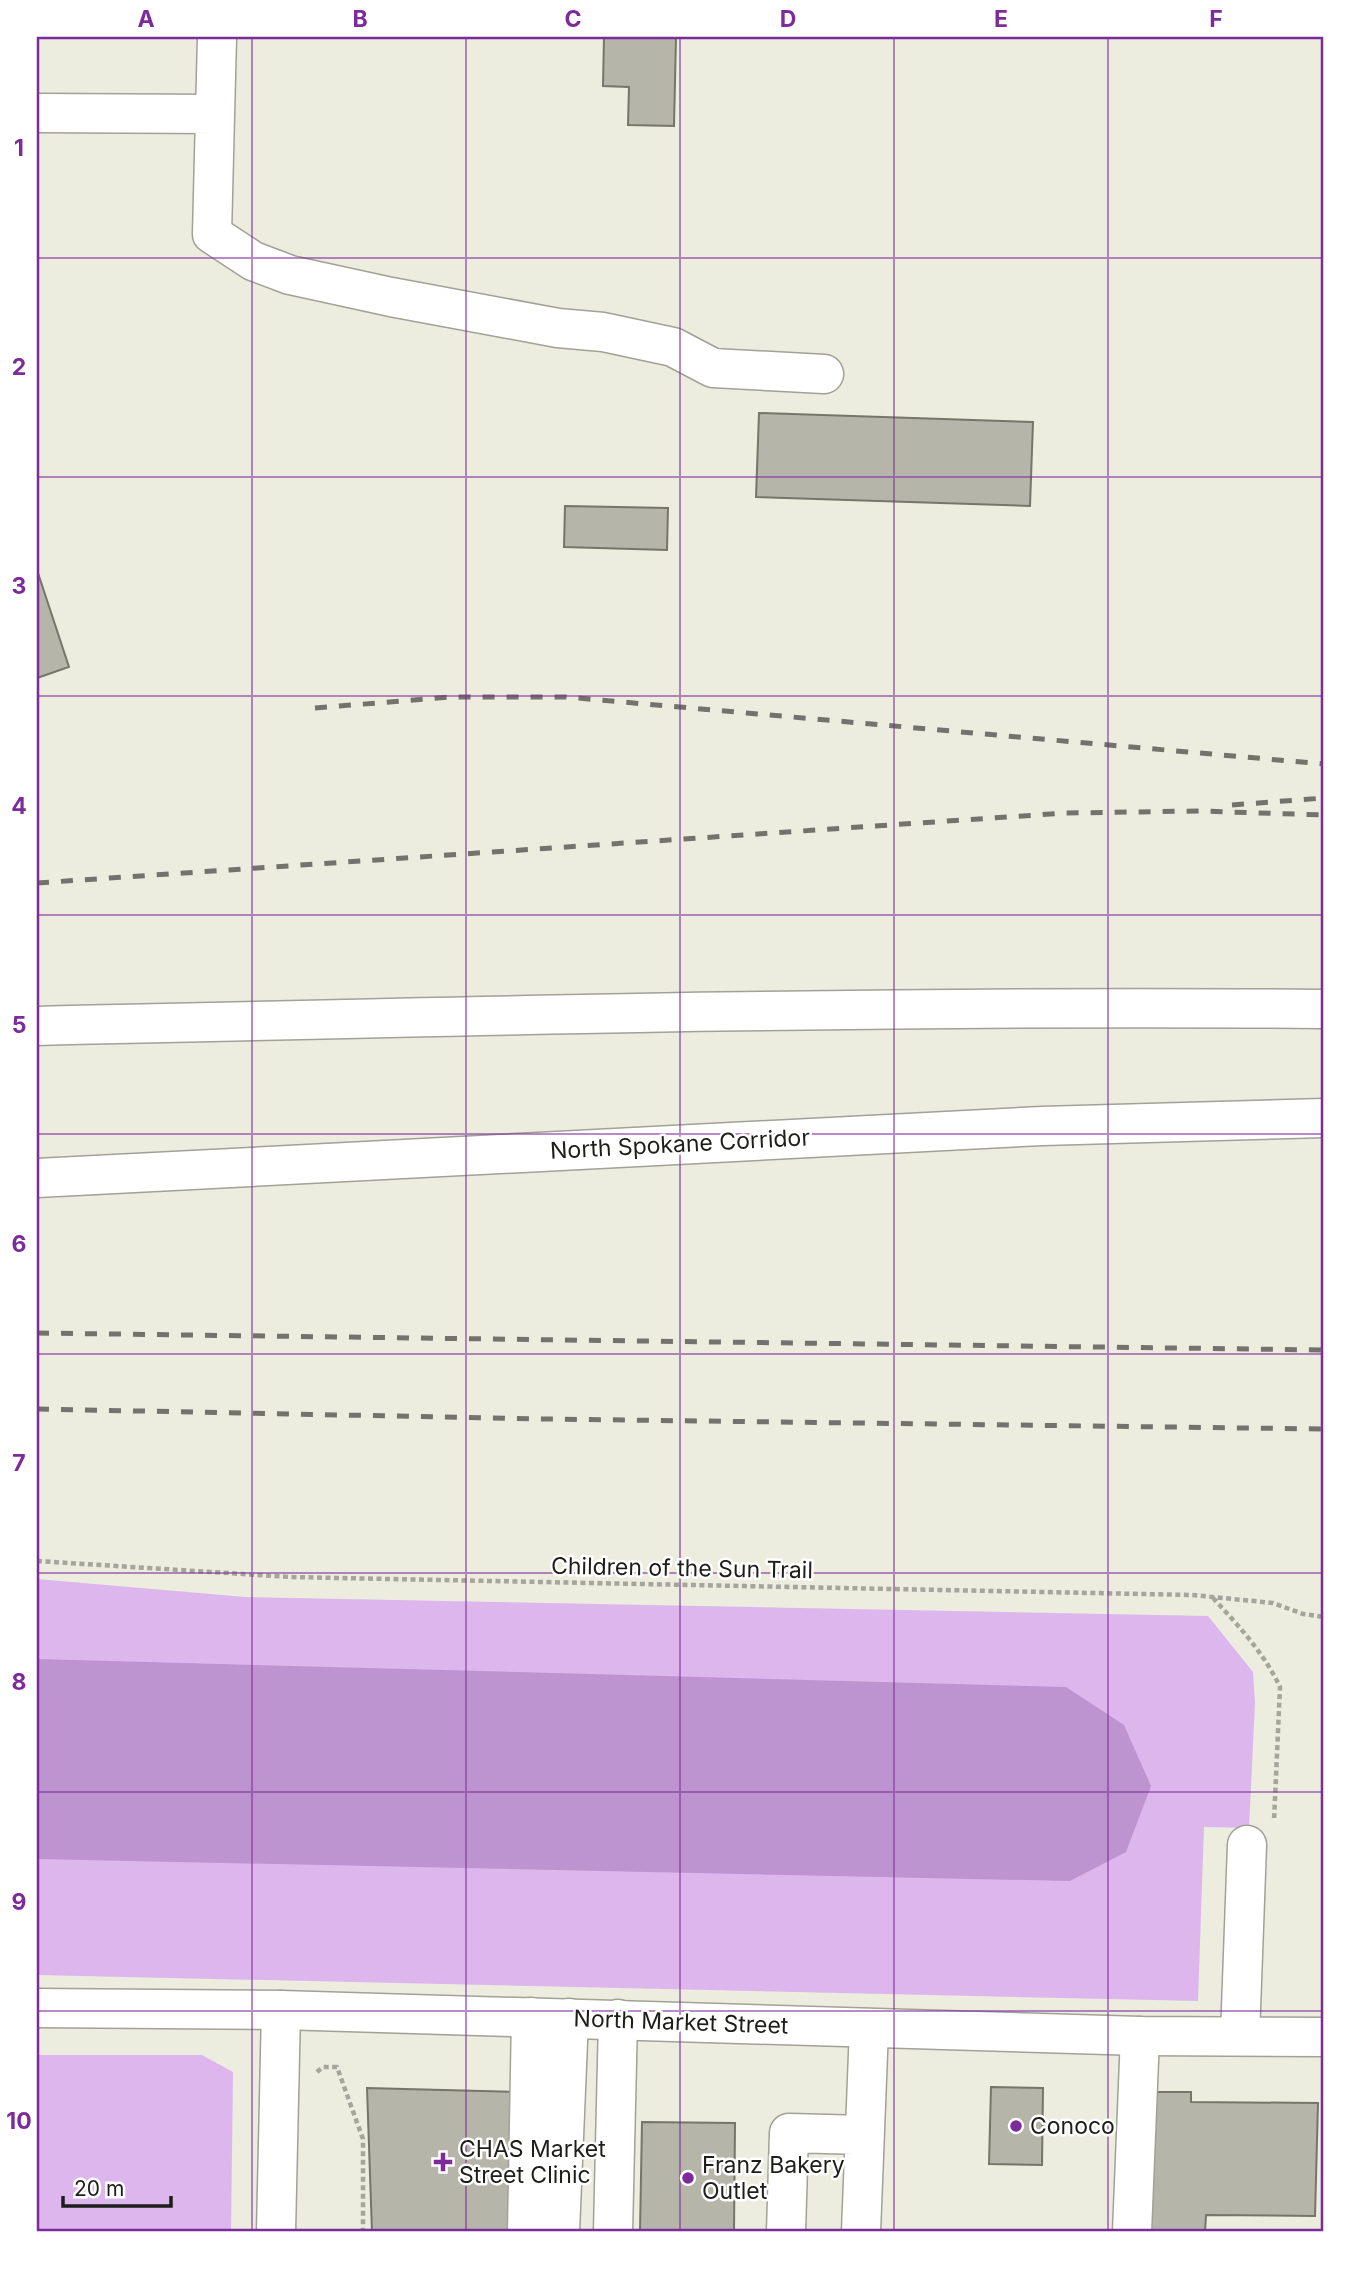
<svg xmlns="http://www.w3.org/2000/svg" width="1361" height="2269" viewBox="0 0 1361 2269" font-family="Inter,sans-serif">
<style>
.green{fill:#ddb6ee}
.water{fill:#be94d0}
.building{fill:#b6b5a9;stroke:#757569;stroke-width:2}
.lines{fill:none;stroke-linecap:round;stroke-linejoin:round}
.minor-casing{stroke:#a2a196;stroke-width:41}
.major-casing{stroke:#a2a196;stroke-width:41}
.highway-casing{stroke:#a2a196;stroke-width:41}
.path{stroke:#a5a59b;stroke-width:4.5;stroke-dasharray:5 3.5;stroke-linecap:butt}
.minor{stroke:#fff;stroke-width:38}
.major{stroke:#fff;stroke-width:38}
.highway{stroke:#fff;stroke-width:38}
.rail{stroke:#73736c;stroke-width:5;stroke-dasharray:12 12;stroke-linecap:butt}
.grid{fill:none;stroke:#7d2b9b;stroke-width:2;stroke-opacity:0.55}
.poi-dot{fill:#7d2b9b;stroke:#fff;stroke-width:2.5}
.labels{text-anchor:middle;stroke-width:5;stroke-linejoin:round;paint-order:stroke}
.street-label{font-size:23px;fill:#1d1d19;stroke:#fff}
.poi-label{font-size:23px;fill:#1d1d19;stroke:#fff;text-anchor:start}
.neatline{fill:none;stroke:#7d2b9b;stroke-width:2.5}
.grid-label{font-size:23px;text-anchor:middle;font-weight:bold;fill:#7d2b9b}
</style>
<rect width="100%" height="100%" fill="#ececdf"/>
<!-- green -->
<path class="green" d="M37,1579L245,1597L1208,1616L1253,1672L1255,1703L1249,1828L1204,1827L1198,2001L37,1975Z
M37,2055H202L233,2072L231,2232H37Z"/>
<!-- water -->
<path class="water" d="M37,1659L1066,1687L1124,1725L1151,1786L1126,1852L1070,1881L37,1859Z"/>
<!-- building -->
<path class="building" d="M604,37H676L674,126L628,125L629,87L603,86Z
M759,413L1033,422L1030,506L756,497Z
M565,506L668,508L667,550L564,547Z
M37,570L69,667L37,678Z
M991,2087L1043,2088L1042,2165L989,2164Z
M367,2088L519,2092L514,2232H372Z
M1153,2092H1191V2102L1318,2103L1315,2216L1206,2215L1205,2232H1134Z
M642,2122L735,2123L734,2232H640Z"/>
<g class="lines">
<!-- minor casing -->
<g class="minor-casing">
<path id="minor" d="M217,37L212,234L253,261L290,275L391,297L558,328L603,332L673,347L713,368L824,374
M37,113L215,114
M1240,2036L1247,1845
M276,2232L281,2010
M527,2232L531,2017
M560,2232L569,2018
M613,2232L618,2019
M786,2232L789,2133L864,2135
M861,2232L869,2028
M1132,2232L1140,2036"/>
</g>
<!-- major casing -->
<g class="major-casing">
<path id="major" d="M37,2008L281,2010L1140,2036L1324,2037"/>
</g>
<!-- highway casing -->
<g class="highway-casing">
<path id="highway" d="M37,1026C466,1016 895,1005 1324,1009
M37,1178L1042,1126L1324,1118"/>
</g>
<!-- path -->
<path class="path" d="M37,1561L290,1577L1193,1595L1273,1603L1303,1614L1324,1617
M1213,1598C1238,1625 1264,1653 1280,1687L1274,1821
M1324,1844V1865
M317,2072L323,2067H337L363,2139V2232"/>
<!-- minor -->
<use href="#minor" class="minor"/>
<!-- major -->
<use href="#major" class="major"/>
<!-- highway -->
<use href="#highway" class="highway"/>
<!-- rail -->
<path class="rail" d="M315,708L451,697H566L1324,764
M1232,805L1324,798
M37,883L1066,813L1199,811L1324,815
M37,1333L1324,1350
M37,1409L546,1419L1324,1429"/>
</g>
<!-- grid -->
<path class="grid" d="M252,37V2232M466,37V2232M680,37V2232M894,37V2232M1108,37V2232M37,258H1324M37,477H1324M37,696H1324M37,915H1324M37,1134H1324M37,1354H1324M37,1573H1324M37,1792H1324M37,2011H1324"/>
<!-- markers -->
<g class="poi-dot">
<circle cx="1016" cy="2126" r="7"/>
<path d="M439.5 2151.5h7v7h7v7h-7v7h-7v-7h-7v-7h7z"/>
<circle cx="688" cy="2178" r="7"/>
</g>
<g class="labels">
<!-- street labels -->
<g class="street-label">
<text transform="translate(680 1144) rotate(-3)" y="8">North Spokane Corridor</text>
<text transform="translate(682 1568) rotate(1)" y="8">Children of the Sun Trail</text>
<text transform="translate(681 2022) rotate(2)" y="8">North Market Street</text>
</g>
<!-- poi labels -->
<g class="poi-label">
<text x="1030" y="2134">Conoco</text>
<text x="459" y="2157">CHAS Market<tspan x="459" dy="26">Street Clinic</tspan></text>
<text x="702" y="2173">Franz Bakery<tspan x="702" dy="26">Outlet</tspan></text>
</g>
</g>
<!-- border -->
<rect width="1361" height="2269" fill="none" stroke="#ffffff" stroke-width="77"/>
<!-- scale -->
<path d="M63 2196v10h108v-10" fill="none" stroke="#1d1d19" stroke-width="3.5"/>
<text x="74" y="2196" font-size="21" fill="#1d1d19" stroke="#ffffff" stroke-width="5" paint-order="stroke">20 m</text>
<rect x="38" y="38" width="1284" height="2192" class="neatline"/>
<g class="grid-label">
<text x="146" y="27">A</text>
<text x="360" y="27">B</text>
<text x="573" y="27">C</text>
<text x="788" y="27">D</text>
<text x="1001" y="27">E</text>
<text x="1216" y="27">F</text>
<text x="19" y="156">1</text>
<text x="19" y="375">2</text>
<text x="19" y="594">3</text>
<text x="19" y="814">4</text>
<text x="19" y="1033">5</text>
<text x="19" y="1252">6</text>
<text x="19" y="1471">7</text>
<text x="19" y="1690">8</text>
<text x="19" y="1910">9</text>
<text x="19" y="2129">10</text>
</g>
</svg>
